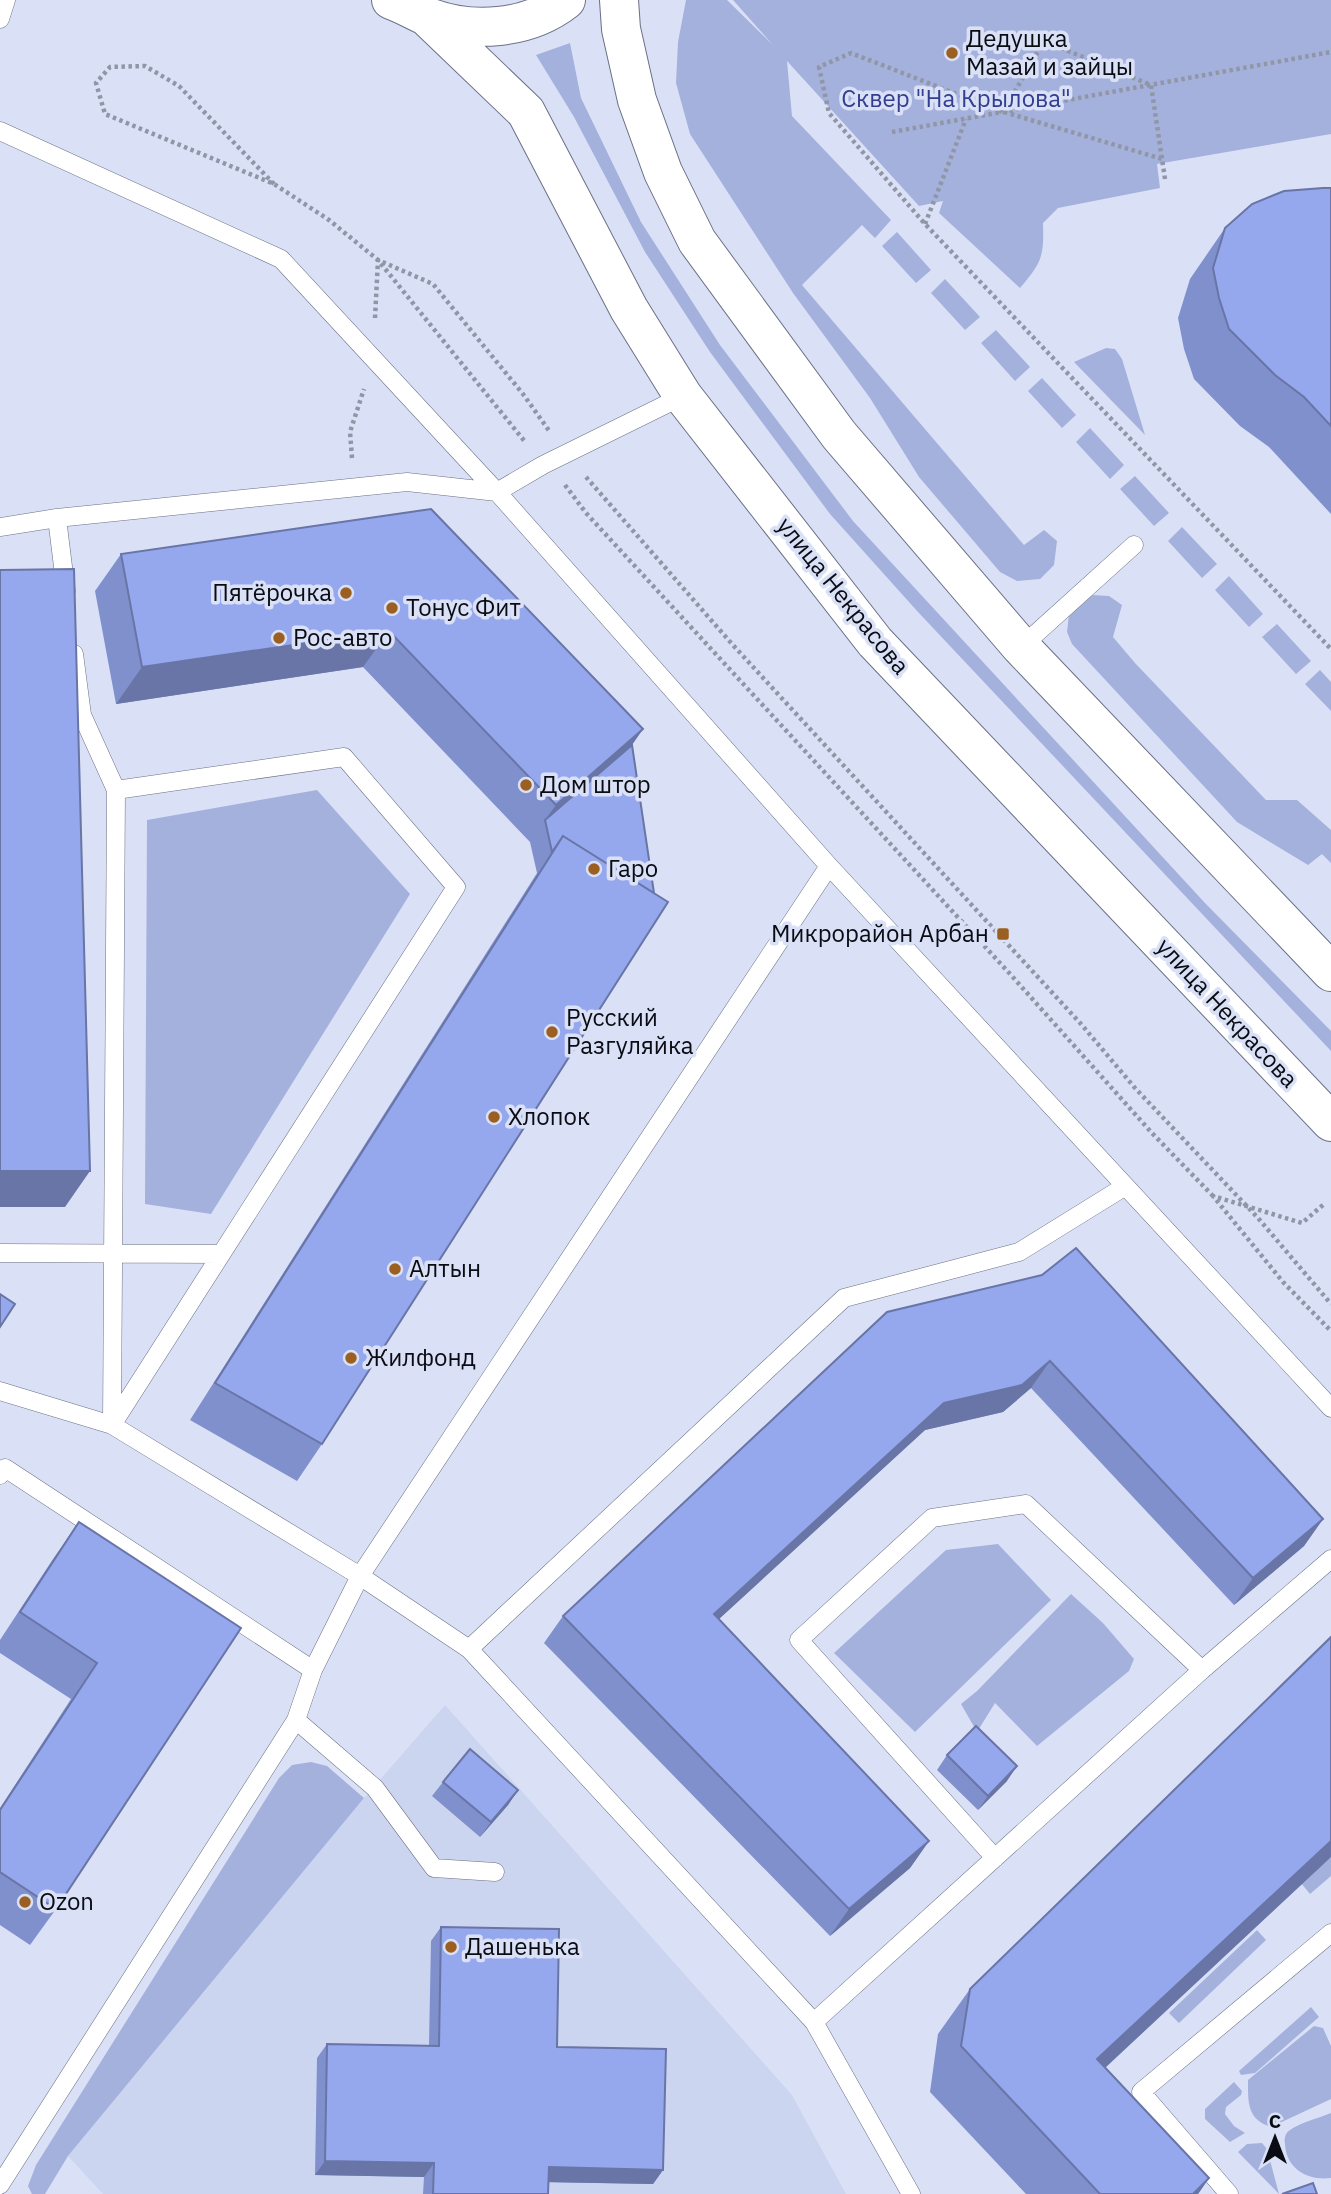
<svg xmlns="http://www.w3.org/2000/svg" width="1331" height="2194" viewBox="0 0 1331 2194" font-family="'IBM Plex Sans',sans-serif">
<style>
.built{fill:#ccd5f0}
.green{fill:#a5b1dd}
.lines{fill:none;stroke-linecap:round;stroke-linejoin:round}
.service-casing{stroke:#6b7084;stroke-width:19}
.primary-casing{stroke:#6b7084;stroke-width:40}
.path{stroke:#9096a6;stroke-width:4.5;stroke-dasharray:3.5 3.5;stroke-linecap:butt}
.service{stroke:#fff;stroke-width:18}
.primary{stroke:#fff;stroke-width:38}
.wall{fill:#8090cc}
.shaded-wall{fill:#6875a6}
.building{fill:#95a7ed;stroke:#6875a6;stroke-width:2}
.poi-dot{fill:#9b5f21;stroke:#dae1f7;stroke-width:2.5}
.labels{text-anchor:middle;stroke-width:7;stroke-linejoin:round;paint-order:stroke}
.poi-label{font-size:24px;fill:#0a0c13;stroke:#dae1f7;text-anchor:start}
.park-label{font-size:24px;fill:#323e8f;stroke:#dae1f7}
.street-label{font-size:24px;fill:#0a0c13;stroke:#dae1f7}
</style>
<rect width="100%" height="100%" fill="#dae1f7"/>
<!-- built -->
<path class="built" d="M445,1705L792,2095L846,2194H103L68,2156L364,1798Z"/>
<!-- green -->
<path class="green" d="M686,0H727L773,45L733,0H1331V134L1157,164L1160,188L1058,208L1043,223C1044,257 1042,262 1020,288L939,213L943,201L919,206L787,61L792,116L891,220L875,238L862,225L802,285L1024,545L1044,530L1057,541L1054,565L1040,579L1017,581L1000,572L919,477L870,398L793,293L690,134L676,83L678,42Z
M570,43L581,98L641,222L720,345L853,521L1205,903L1331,1031V1051L918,612L830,514L710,352L645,252L574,117L536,55Z
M897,232L931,270L916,283L882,246Z
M945,279L980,317L965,330L931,293Z
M996,330L1030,367L1015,381L981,343Z
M1106,348L1115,349L1122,359L1145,435L1074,362Z
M1042,378L1076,415L1062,428L1028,391Z
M1090,428L1124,465L1110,479L1076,442Z
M1135,476L1169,513L1154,526L1120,489Z
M1182,527L1217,564L1202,578L1168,541Z
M1229,576L1263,614L1249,627L1215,590Z
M1093,595L1109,596L1122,605L1113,637L1135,663L1266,800H1297L1331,830V863L1322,854L1308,865L1237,822L1072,644L1067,632L1069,614L1080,603Z
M1277,624L1311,661L1296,674L1262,637Z
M1320,670L1331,682V711L1305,684Z
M317,790L410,894L211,1214L145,1204L147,820Z
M998,1544L1051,1600L915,1732L834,1653L946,1550Z
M1071,1594L1103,1623L1134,1659L1129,1671L1037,1746L995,1703L977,1732L961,1704L977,1691Z
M311,1762L327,1766L364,1798L68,2156L45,2194H32L28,2186L36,2165L279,1778L292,1765Z
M1331,1857V1876L1310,1894L1301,1883Z
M1257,1930L1266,1940L1179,2023L1169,2013Z
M1311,2007L1319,2017L1255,2073L1241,2075L1239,2071Z
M1314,2026L1323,2028L1331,2046V2099L1271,2127C1247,2119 1248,2103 1248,2080Z
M1234,2082L1242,2091L1241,2095L1226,2107L1225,2114L1234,2126L1245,2133L1230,2142L1205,2119V2109Z
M1331,2113V2178C1308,2181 1286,2169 1285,2144C1284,2139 1285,2133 1290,2130C1301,2122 1319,2118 1331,2113Z
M1262,2143L1267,2149L1279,2194L1238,2152L1247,2144Z"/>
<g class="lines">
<!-- service casing -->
<g class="service-casing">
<path id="service" d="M0,19L6,0
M0,131L281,259L497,492L543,465L683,396
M57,518L66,591
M0,527L57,518L407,482L497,492L829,866L1331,1408
M1021,647L1134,545
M74,654L82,715L116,790
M344,757L456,887L112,1425L116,790Z
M0,1253L221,1254
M0,1391L112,1425L360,1576L469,1649L814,2022L1202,1670L1331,1559
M0,1475L5,1468L313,1670
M469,1649L844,1298L1019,1252L1124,1187
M296,1720L375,1788L434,1868L495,1872
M995,1858L799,1640L932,1518L1026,1504L1202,1670
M814,2022L911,2194
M0,2185L296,1720L313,1670L360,1576L829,866
M1229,2194L1141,2092L1331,1933"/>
</g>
<!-- primary casing -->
<g class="primary-casing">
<path id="primary" d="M391,0C403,4 414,11 426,16C471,34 528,30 566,0
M619,0L621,29L637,100L663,172L697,241L839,435L1021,647L1331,972
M427,17L526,112L629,309L683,396L875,642L1331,1122"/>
</g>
<!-- path -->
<path class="path" d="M1004,112L1162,159
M892,132L1331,52
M1165,179L1151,85L1044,41L1003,112L851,53L819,67L829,113L925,224L1331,649
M274,184L179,86L145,66L110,67L96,83L105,114L274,184L329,220L378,260L526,443
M925,224L966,119
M375,318L378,260L433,284L523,394L550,432
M352,458L350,432L364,389
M586,477L732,644L1081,1024L1135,1088L1258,1218L1331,1304
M565,485L586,513L1011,975L1151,1132L1213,1196
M1323,1205L1302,1223L1213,1196L1283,1282L1331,1331"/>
<!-- service -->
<use href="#service" class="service"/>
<!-- primary -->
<use href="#primary" class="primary"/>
</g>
<!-- wall -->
<path class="wall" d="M1331,188V514L1269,447L1240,426L1194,379L1184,349L1178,318L1190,279L1225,228Z
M431,509L643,729L632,745L322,1444L297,1481L190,1420L537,873L530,842L363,667L116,704L95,591L121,554Z
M1042,1275L1323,1519L1304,1546L1234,1605L1031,1388L1003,1412L925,1430L719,1619L929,1841L910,1868L830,1936L544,1643L563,1616Z
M79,1522L241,1628L56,1909L30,1945L0,1925V1808L71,1699L0,1653V1640L53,1559Z
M947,1755L1007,1781L978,1810L937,1770Z
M443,1782L518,1790L508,1805L480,1837L432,1796Z
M1331,1857L1105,2068L1209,2178L1198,2194H1026L930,2092L938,2034L970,1989Z
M441,1927L557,2047L663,2170L653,2184L549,2182L548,2194H423L424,2177L315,2175L317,2058L327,2044L429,2045L431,1941Z"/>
<!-- shaded-wall -->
<path class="shaded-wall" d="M389,631L363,667L116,704L142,667Z
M643,729L617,766L545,820L556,805Z
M0,1171H90L65,1207H0Z
M1050,1361L1031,1388L1003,1412L925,1430L695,1641L714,1614L944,1403Z
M1323,1519L1304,1546L1234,1605L1253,1578Z
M1017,1766L1007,1781L978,1810L988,1796Z
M518,1790L508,1805L480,1837L491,1822Z
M929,1841L910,1868L830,1936L849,1909Z
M1331,1841V1857L1065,2105L1097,2059Z
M325,2161L434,2163L424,2177L315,2175Z
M549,2167L663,2170L653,2184L539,2182Z
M1209,2178L1198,2194H1193Z"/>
<!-- building -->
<path class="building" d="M1323,188H1331V426L1304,397L1275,375L1229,329L1219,298L1213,268L1225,228L1252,204L1284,191Z
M431,509L643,729L556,805L389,631L142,667L121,554Z
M74,569L90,1171H0V570Z
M632,745L654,893L563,836L552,852L545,820Z
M563,836L668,902L322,1444L215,1383Z
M1076,1248L1323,1519L1253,1578L1050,1361L1022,1385L944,1403L714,1614L929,1841L849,1909L563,1616L887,1312L1042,1275Z
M0,1294L15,1304L0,1327Z
M79,1522L241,1628L56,1909L0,1872V1810L97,1663L20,1612Z
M1331,1637V1841L1097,2059L1209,2178L1193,2194H1100L961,2046L970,1989Z
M976,1726L1017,1766L988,1796L947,1755Z
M470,1749L518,1790L491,1822L443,1782Z
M441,1927L559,1929L557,2047L666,2049L663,2170L549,2167L548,2194H433L434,2163L325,2161L327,2044L439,2046Z
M1313,2183L1317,2194H1282Z"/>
<!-- markers -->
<g class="poi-dot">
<circle cx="952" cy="53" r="7"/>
<circle cx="346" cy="593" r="7"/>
<circle cx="392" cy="608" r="7"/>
<circle cx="279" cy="638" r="7"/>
<circle cx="526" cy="785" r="7"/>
<circle cx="594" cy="869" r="7"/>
<rect x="996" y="927" width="14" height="14" rx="3.5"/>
<circle cx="552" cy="1032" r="7"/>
<circle cx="494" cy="1117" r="7"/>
<circle cx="395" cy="1269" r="7"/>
<circle cx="351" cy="1358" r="7"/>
<circle cx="25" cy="1902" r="7"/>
<circle cx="451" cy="1947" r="7"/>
</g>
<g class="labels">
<!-- poi labels -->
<g class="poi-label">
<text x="966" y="47">Дедушка<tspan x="966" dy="28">Мазай и зайцы</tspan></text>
<text x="332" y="601" text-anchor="end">Пятёрочка</text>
<text x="406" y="616">Тонус Фит</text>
<text x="293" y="646">Рос-авто</text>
<text x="540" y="793">Дом штор</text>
<text x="608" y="877">Гаро</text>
<text x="989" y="942" text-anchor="end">Микрорайон Арбан</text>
<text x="566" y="1026">Русский<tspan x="566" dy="28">Разгуляйка</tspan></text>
<text x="508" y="1125">Хлопок</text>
<text x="409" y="1277">Алтын</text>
<text x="365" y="1366">Жилфонд</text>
<text x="39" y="1910">Ozon</text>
<text x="465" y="1955">Дашенька</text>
</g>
<!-- park labels -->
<g class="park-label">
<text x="956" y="107">Сквер "На Крылова"</text>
</g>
<!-- street labels -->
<g class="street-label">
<text transform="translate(843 596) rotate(51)" y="8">улица Некрасова</text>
<text transform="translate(1227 1013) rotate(47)" y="8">улица Некрасова</text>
</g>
</g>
<!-- north arrow -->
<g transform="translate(1275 2138)" stroke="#dae1f7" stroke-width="5" paint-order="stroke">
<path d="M0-5L12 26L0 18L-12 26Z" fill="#0a0c13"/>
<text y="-10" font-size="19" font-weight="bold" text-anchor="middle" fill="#0a0c13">С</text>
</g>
</svg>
